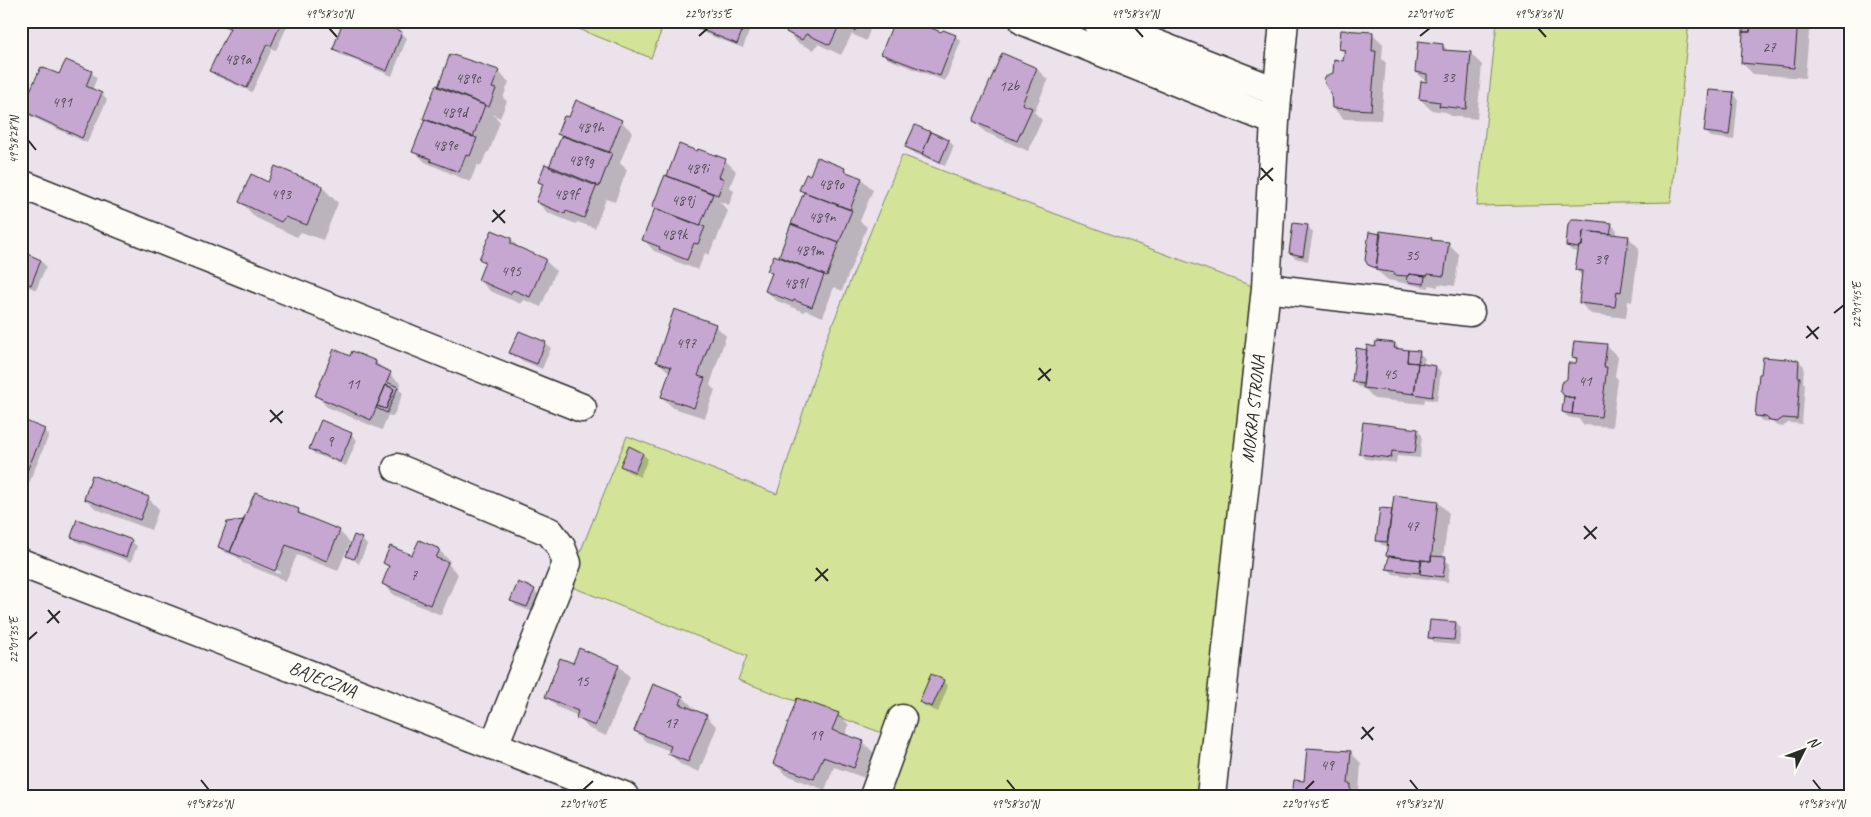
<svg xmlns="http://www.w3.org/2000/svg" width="1871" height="817" viewBox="0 0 1871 817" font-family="Caveat,sans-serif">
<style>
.green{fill:#d3e397;stroke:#7f8761}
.shadow{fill:#0003;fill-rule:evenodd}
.building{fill:#c6a7d2;stroke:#2b2b2b}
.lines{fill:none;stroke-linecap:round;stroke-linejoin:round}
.minor-casing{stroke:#2b2b2b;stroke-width:31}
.minor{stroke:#fdfcf7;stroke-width:28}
.ticks{fill:none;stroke:#2b2b2b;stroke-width:2}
.labels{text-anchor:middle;stroke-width:4.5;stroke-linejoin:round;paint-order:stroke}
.number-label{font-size:15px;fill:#524a55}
.street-label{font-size:18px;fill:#2b2b2b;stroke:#fdfcf7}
.neatline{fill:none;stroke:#2b2b2b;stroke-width:2}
.ticks-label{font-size:12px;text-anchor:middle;fill:#2b2b2b}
</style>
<rect width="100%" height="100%" fill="#ece2ec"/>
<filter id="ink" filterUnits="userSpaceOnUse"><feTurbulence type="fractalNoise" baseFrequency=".02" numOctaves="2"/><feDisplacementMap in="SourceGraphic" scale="10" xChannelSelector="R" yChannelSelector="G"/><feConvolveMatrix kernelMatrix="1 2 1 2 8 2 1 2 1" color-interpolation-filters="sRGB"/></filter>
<g filter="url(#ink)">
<!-- green -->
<path class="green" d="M559,21H665L651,58Z
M1497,21H1689L1671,202L1477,206Z
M902,155L1015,199L1255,287L1199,796H884L885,734L738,680L747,656L567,585L627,436L777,494L826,340Z"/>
<!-- shadow -->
<path class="shadow" d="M212,21H290L276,50L272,49L252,92L216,76L211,71L230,30Z
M701,21H753L743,48L704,33L698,27Z
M792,21H873L866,41L852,34L841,55L818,44L814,50L798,43L787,32Z
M1162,21H1172L1171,25Z
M1464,21H1477V23Z
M1739,21H1810L1805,78L1753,74L1742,63L1744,28Z
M402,33L407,38L392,76L339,54L334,49Z
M1372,33L1383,44L1382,59L1386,63L1381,120L1344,119L1333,108L1335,74L1344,62L1346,54L1340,49Z
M942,34L955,36L961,41L945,81L888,59L883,53Z
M1443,45L1449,52L1471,54L1482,65L1477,119L1451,116L1446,112L1431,110L1420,99L1428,83L1416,72Z
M1003,55L1037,69L1048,80L1034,112L1042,120L1028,151L985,132L974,121Z
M498,71L509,82L503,98L507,101L500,118L493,114L500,122L489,152H487L481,166L477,165L470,182L425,162L414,151Z
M91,72L97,78L92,90L102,94L107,100L87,143L28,115L23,110L60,75Z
M1733,93L1738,99L1734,140L1711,137L1705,131Z
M576,102L621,121L632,132L620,163L627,170L615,202L606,199L595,228L577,222L576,224L548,213L537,202L543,186L540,182L550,168L562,137L558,134L569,119Z
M949,141L954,146L945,166L912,152L907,147Z
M680,145L725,160L736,171L730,187L734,191L729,205L719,201L728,211L716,241L715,240L709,255L705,253L698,270L672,260L667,256L654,251L644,240Z
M818,159L845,169L849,174L862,179L873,190L860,221L867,227L842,291L834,287L823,317L805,310L804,312L777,301L766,291L773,275L769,271L784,260L780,256L805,193L801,190L811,177Z
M269,183L322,187L338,203L323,240L301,232L297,237L256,218L241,202Z
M1611,224L1617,230L1616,235L1628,237L1639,248L1632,302L1628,301L1626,318L1591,314L1580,303L1583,277L1576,270L1579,252L1572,251L1567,246Z
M1307,226L1313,232L1308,261L1295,258L1290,253Z
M1382,232L1432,239L1434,242L1448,243L1459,254L1455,286L1438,284V287L1429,285V288L1388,280L1369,264ZM1387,270L1401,275L1387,273Z
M21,233L27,239L21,252Z
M511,239L521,250L545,260L556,271L541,307L524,300L521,304L490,291L479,280L486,264L481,259Z
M21,253L41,261L46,266L36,290L21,283Z
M715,325L726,336L710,385L715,390L705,418L673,408L662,397L670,373L657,361Z
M545,343L551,348L542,369L516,358L511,353Z
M1395,344L1401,350L1419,353L1425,358L1423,365L1436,367L1441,372L1437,401L1425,399L1424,404L1375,399L1364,388L1359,387L1353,382L1367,352Z
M1607,346L1618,357L1615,376L1618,379L1612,427L1584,425L1579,419L1568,417L1563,412L1568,379L1578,365V362L1573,357Z
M353,353L376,362L401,384L399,390L403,393L393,417L388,415L382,430L327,407L317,396L351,357Z
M1798,361L1804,366L1803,382L1805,384L1802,424L1788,423L1783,427L1777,426L1772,422L1762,421L1756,415Z
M21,421L44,430L49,435L25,493L21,492Z
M1417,430L1422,435L1420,458L1397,456L1396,463L1366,459L1360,454Z
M351,434L357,440L346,466L315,454L310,449Z
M643,454L648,459L640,477L627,471L621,466Z
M85,498H148L159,509L151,530L96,509Z
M1438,502L1449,513L1443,558L1450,564L1448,582L1393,574L1388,568L1390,558L1387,555L1388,546L1382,545L1377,540L1381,509L1393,511ZM1396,558L1417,559V561Z
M298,510L306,518L339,531L350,542L338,571L297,555L286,581L243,563L237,557L224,552L219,547L244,521ZM243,556L281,572L280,574L243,559Z
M72,536L131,541L137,546L131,562L77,542Z
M355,537L362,539L367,545L359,564L348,555Z
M439,550L450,561L449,565L458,574L441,615L394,595L383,584L389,568L384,563Z
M518,583L534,590L540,596L533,612L516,606L511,600Z
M1455,623L1461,628L1459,645L1435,643L1430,637Z
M580,650L619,666L630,677L606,736L588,728L578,716L557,707L546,696L573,665Z
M943,681L948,686L938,712L926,707L920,702Z
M654,686L683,697L694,708L693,710L706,716L717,727L699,772L680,764L669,753L670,751L647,742L636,731Z
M838,714L849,725L845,736L863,742L874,753L865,778L834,767L825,790L786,775L775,764Z
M1350,752L1361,763L1359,794L1361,796H1293Z"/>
<!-- building -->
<path class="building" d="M216,21H282L271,46L267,44L247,88L209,71L230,28Z
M343,21H364L384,29L386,25L402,32L387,71L333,49Z
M700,21H746L737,44L697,28Z
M790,21H858L855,31L840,24L830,45L806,34L802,40L786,32Z
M894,21H913L941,32L943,30L956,35L940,76L881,54Z
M1738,21H1751L1750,32H1743V24L1737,23Z
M1751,21H1798L1794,68L1741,63L1743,32H1750Z
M1341,30L1373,32L1372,51H1376L1371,110L1332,108L1331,93L1325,84L1324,78L1328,75L1333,73L1334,59L1343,61L1345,50L1339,49Z
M1418,41L1443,44V50L1471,52L1466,109L1439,106L1440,102L1419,99L1421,81L1427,82V74L1415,72Z
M1002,53L1037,68L1022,104L1032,108L1017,141L973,121Z
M450,54L499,70L492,88L496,89L489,107L438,87Z
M66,60L92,71L86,86L102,93L82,138L21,110L41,67L59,74Z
M436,85L485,105L473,137L423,119Z
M1709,90L1734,92L1729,135L1704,132Z
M576,100L622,120L609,153L557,134L564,116L569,117Z
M425,119L477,138L470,156L466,155L459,172L430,161L431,159L412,152Z
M915,125L931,132L922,154L905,147Z
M931,132L949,140L940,162L922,154Z
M562,135L612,153L599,187L549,167Z
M679,144L697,151L698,149L726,159L719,177L724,179L718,195L667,176Z
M817,157L845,168L844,171L862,178L850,210L799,190L806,174L810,175Z
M545,164L597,185L584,218L566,211L565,214L536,202L543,184L538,182Z
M275,166L323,186L307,225L285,217L281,222L239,202L251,174L268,182Z
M665,175L713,194L700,226L652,207Z
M804,192L852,210L839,243L791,224Z
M655,208L705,227L698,244L694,243L687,260L659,249L660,247L642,240Z
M1572,219H1578L1612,223L1610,234L1583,231L1582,246H1579L1578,248L1566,246L1568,224Z
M1293,223L1308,225L1303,256L1289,253Z
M791,224L839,243L827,276L779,256Z
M492,230L511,238V244L546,259L530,297L513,290L510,294L478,280L485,262L479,259Z
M1380,231L1432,238L1431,240L1449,242L1444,276L1428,274L1427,276L1409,274L1408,276H1406L1394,275L1395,273L1376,270Z
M1583,231L1629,236L1621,292L1617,291L1615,307L1579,303L1582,271L1575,270L1579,246H1582Z
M1369,232L1381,234L1376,268L1368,265L1365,260Z
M21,251L41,260L31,285L21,281Z
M774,255L824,275L812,307L794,300L793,302L765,291L772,273L767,271Z
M1409,274L1425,276L1424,284L1409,282L1406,279Z
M674,309L716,324L698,376L705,378L694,408L661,397L671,367L656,362Z
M519,331L546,342L537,364L509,353Z
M1376,341L1395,343L1394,348L1408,350L1407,362L1418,363L1414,394L1363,388L1367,345L1375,347Z
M1574,341L1607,344L1604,367H1607L1601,417L1572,414L1574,398L1564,396L1560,390L1561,383L1567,379L1568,363H1576L1577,358L1572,357Z
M1356,348L1367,350L1363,384L1352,382Z
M334,349L350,356L352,351L376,361L375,365L391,372L371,420L315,396Z
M1408,350L1420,351L1418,363L1407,362Z
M1763,357L1799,360L1798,377H1800L1797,419L1783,418L1777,422L1770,421L1766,417L1755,416L1759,374H1761Z
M1418,363L1436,366L1432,397L1414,394Z
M387,382L398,387L387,413L376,408L377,406L386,409L394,389L386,385Z
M386,385L394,389L386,409L377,406Z
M1564,396L1574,398L1572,414L1562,412Z
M21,419L45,429L21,485Z
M321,420L352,433L340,462L309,449Z
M1363,422L1418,429L1415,453L1392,451L1391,458L1359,454Z
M629,446L643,453L635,472L620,466Z
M92,475L149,497L140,520L84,499Z
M255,492L299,509L298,513L340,530L327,561L286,545L275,571L230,552Z
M1394,495L1438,501L1431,561L1386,556Z
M1380,508L1392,509L1387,542L1376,541Z
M77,519L132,540L126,557L71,537Z
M244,520L230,552L218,547L227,522Z
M354,535L362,538L355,558L353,559L346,556Z
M419,540L440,549L436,558L448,562L430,605L382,584L389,566L383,563L390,546L412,555Z
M1389,556L1421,560L1419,573L1386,569Z
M1431,556L1446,557L1443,577L1420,574L1422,560L1431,561Z
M518,582L535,589L527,607L510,601Z
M1430,620L1456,622L1454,640L1428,638Z
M579,648L619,665L595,726L576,718L578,711L545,697L560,658L573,663Z
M931,674L944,680L932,707L919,702Z
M653,684L683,696L680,704L707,715L688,762L668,754L671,746L634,731Z
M797,698L839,713L832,730L864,741L854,768L823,757L814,779L773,764Z
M1307,748L1351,751L1348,784H1351V796H1292L1294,780L1304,781Z"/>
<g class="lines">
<!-- minor casing -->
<g class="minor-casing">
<path id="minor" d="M1024,21L1275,121
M1097,21L1278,92
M21,184L582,408
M1266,288L1470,312
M397,468L550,532L561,547L567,563L494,745
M21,563L624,796
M874,796L902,719
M1211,796L1266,288L1275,121L1284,21"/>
</g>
<!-- minor -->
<use href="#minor" class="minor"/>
</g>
</g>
<!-- ticks -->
<path class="ticks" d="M329,28L337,37M1135,28L1143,37M1538,28L1546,37M699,36L708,28M1420,36L1430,28M28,140L36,150M1261,168L1273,181M1260,180L1273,168M493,210L505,223M492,222L505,210M1834,313L1844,305M1807,326L1818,339M1806,338L1819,327M1039,368L1050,381M1038,380L1051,369M270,410L282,423M270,422L283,411M1584,526L1596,539M1584,539L1597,527M816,568L828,581M815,581L828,569M48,610L59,623M47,623L60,611M28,640L37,632M1362,727L1373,740M1361,739L1374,727M201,780L209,790M1007,780L1015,790M1410,780L1418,790M1813,780L1821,790M583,790L593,781M1305,790L1314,781"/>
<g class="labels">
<!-- number labels -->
<g class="number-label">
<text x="1769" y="52">27</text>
<text x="238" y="64">489a</text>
<text x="1448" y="82">33</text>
<text x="468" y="83">489c</text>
<text x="1009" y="91">12b</text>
<text x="62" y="107">491</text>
<text x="454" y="117">489d</text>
<text x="590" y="132">489h</text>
<text x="445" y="150">489e</text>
<text x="581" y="165">489g</text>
<text x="697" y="173">489i</text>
<text x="831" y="189">489o</text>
<text x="281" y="199">493</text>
<text x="566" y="199">489f</text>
<text x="683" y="205">489j</text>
<text x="822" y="222">489n</text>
<text x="674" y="239">489k</text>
<text x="809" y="255">489m</text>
<text x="1412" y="260">35</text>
<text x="1601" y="264">39</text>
<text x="511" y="276">495</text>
<text x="795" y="288">489l</text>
<text x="686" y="348">497</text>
<text x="1390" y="379">45</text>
<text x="1585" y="386">41</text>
<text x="353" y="389">11</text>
<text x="330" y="446">9</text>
<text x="1412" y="531">47</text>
<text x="414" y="580">7</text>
<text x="582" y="686">15</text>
<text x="671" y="728">17</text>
<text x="816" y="740">19</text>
<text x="1327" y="770">49</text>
</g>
<!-- street labels -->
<g class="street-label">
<text transform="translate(1253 409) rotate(-84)" y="6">MOKRA STRONA</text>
<text transform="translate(323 679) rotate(21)" y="6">BAJECZNA</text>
</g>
</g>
<!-- margin -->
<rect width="1871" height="817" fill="none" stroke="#fdfcf7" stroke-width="55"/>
<!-- north arrow -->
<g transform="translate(1804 750) rotate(48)" stroke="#fdfcf7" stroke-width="4" paint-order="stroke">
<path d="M0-4L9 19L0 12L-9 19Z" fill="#2b2b2b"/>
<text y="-8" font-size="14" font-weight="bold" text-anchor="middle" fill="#2b2b2b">N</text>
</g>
<rect x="28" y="28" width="1816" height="762" class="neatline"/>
<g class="ticks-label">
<text x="329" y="18">49°58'30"N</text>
<text x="708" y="18">22°01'35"E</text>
<text x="1135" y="18">49°58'34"N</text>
<text x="1430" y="18">22°01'40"E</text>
<text x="1538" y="18">49°58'36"N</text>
<text transform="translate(14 140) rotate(-90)" y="4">49°58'28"N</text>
<text transform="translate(1857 305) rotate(-90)" y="4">22°01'45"E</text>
<text transform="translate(14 640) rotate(-90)" y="4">22°01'35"E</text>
<text x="209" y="808">49°58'26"N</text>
<text x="583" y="808">22°01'40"E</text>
<text x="1015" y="808">49°58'30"N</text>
<text x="1305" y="808">22°01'45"E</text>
<text x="1418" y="808">49°58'32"N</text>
<text x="1821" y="808">49°58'34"N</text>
</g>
</svg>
